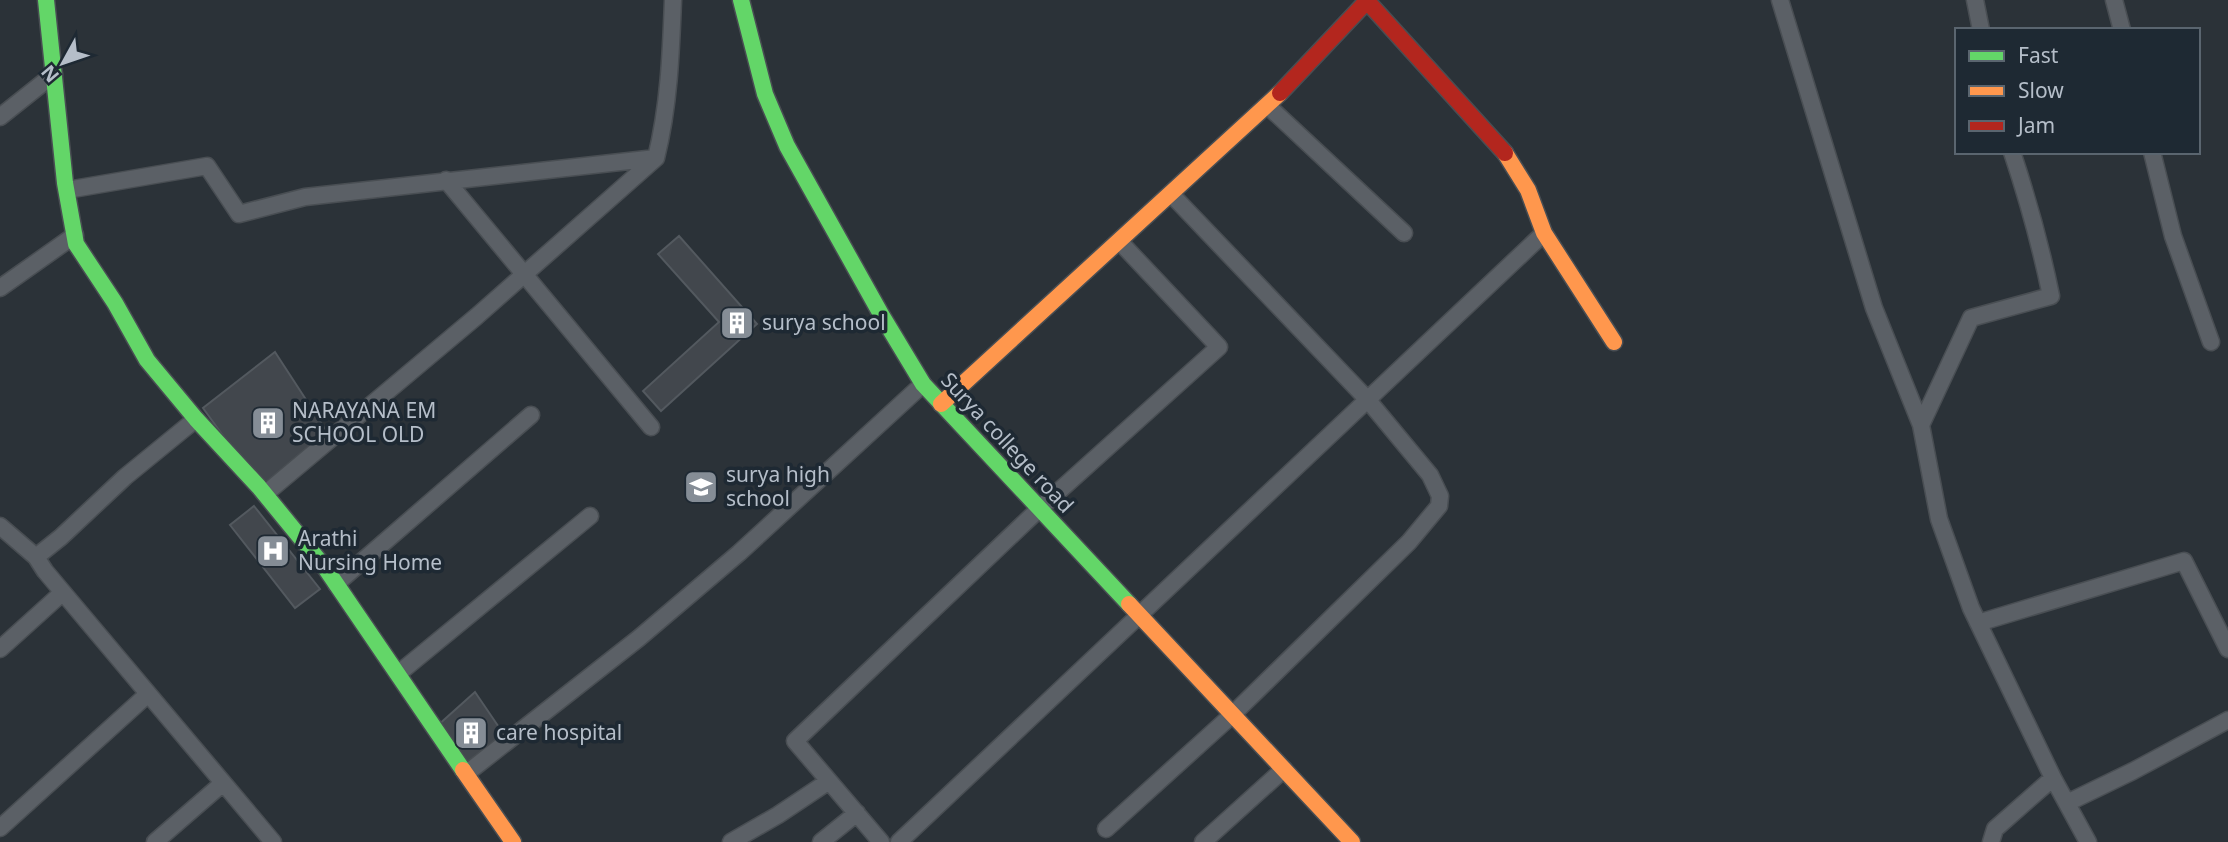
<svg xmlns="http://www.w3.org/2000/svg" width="2228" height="842" viewBox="0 0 2228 842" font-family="'Noto Sans',sans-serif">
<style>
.building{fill:#42474d;stroke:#53595f;stroke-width:2}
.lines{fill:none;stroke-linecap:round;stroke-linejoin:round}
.street-casing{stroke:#494e53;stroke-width:19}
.fast-casing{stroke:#494e53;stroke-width:19}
.slow-casing{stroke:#494e53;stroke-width:19}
.jam-casing{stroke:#494e53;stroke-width:19}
.street{stroke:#5b6066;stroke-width:16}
.fast{stroke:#63d668;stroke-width:16}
.slow{stroke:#ff974d;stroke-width:16}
.jam{stroke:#b3261e;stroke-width:16}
.labels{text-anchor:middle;stroke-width:7;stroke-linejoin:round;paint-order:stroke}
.poi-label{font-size:21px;fill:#b5bec9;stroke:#1e2933;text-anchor:start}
.street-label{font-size:21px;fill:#b5bec9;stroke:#1e2933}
</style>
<rect width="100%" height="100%" fill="#2b3238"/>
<!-- building -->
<path class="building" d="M679,236L757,324L661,411L643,391L719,322L658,254Z
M275,352L331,438L265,494L203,408Z
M254,506L320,589L295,608L230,525Z
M475,692L507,739L467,773L436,727Z"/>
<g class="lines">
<!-- street casing -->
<g class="street-casing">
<path id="street" d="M1780,0L1874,308L1921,425L1939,519L1971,608L2053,778L2088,842
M1975,0L1981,30
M2114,0L2122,30
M1268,106L1404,233
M0,117L54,74
M2152,152L2173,236L2211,342
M446,180L651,427
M67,190L207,166L239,214L305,197L656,158
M0,288L75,235
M196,419L125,477L61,537L36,557L45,571L273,842
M1921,425L1971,318L2051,296C2041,247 2028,200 2012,152
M265,494L477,316L656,158C669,106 671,53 673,0
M0,526L36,557
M336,584L531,415
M1978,623L2184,561L2228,649
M0,649L62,593
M399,673L590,516
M467,773L639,638L739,553L923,384
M2067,803L2133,771L2228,720
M0,828L148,694
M1106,829L1232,715L1409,542L1439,506L1440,496L1430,475L1367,399L1172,195
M155,842L223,783
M731,842L778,815L829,781
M821,842L857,813
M881,842L795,741L1039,509L1219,347L1121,243
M899,842L1544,233
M1203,842L1284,769
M1991,842L1995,829L2053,778"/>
</g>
<!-- fast casing -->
<g class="fast-casing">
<path id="fast" d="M46,0L65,183L76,244L115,303L147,360L196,419L259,487L326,569L463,770
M741,0L765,94L787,146L882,316L923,384L1129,604"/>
</g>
<!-- slow casing -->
<g class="slow-casing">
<path id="slow" d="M1505,153L1528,190L1544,233L1614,342
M941,404L1280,93
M1129,604L1352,842
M463,770L513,842"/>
</g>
<!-- jam casing -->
<g class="jam-casing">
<path id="jam" d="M1280,93L1367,1L1505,153"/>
</g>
<!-- street -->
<use href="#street" class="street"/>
<!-- fast -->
<use href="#fast" class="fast"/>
<!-- slow -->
<use href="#slow" class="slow"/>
<!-- jam -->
<use href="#jam" class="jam"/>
</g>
<!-- icons -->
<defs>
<g id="building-square" transform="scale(1.75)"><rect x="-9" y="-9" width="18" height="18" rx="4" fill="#858d96" stroke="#1e2933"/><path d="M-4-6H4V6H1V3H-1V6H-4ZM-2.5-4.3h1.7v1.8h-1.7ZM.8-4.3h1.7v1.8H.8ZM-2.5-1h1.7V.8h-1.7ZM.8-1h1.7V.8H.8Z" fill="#fff"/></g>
<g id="school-square" transform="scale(1.75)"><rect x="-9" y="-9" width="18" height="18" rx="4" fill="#858d96" stroke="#1e2933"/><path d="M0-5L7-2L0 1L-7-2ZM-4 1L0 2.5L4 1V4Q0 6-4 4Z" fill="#fff"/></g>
<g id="hospital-square" transform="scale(1.75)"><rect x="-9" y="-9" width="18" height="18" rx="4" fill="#858d96" stroke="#1e2933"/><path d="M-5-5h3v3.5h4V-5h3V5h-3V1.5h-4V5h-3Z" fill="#fff"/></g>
</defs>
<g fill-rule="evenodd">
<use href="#building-square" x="737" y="323"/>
<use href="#building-square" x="268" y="423"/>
<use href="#school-square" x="701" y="487"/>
<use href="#hospital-square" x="273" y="551"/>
<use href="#building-square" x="471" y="733"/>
</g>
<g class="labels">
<!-- poi labels -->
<g class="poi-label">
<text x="762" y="330">surya school</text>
<text x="292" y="418">NARAYANA EM<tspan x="292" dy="24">SCHOOL OLD</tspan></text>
<text x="726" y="482">surya high<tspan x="726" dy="24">school</tspan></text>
<text x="298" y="546">Arathi<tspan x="298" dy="24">Nursing Home</tspan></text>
<text x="496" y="740">care hospital</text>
</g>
<!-- street labels -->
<g class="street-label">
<text transform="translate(1007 443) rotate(47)" y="7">Surya college road</text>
</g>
</g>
<!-- legend -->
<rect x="1955" y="28" width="245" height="126" fill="#1e2933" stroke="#5a656f" stroke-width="2"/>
<rect x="1969" y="51" width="35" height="10" fill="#63d668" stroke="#5a656f" stroke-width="2"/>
<text x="2018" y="63" font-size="21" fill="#b5bec9">Fast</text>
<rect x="1969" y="86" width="35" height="10" fill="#ff974d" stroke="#5a656f" stroke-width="2"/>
<text x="2018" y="98" font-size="21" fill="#b5bec9">Slow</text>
<rect x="1969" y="121" width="35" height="10" fill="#b3261e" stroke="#5a656f" stroke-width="2"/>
<text x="2018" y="133" font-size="21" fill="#b5bec9">Jam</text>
<!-- north arrow -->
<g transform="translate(63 63) rotate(230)" stroke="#1e2933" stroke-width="5" paint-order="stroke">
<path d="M0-5L12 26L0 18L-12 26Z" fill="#b5bec9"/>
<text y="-10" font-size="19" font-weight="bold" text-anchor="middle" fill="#b5bec9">N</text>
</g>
</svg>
